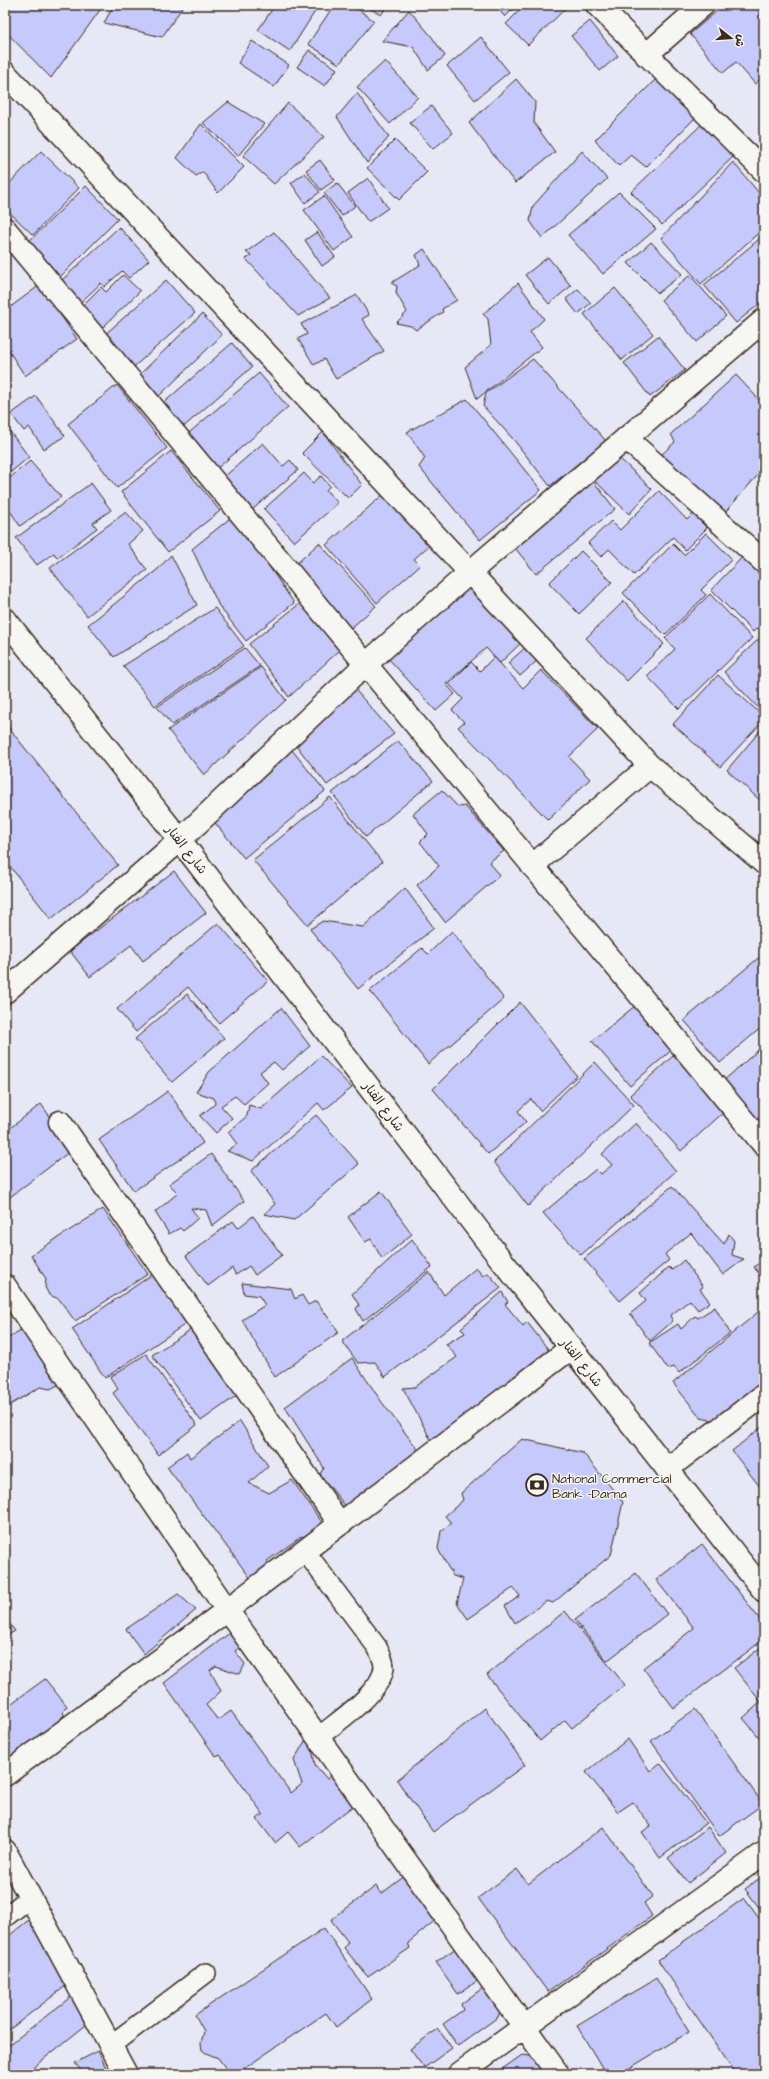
<svg xmlns="http://www.w3.org/2000/svg" width="769" height="2079" viewBox="0 0 769 2079" font-family="'Architects Daughter','Playpen Sans Arabic',sans-serif">
<style>
.building{fill:#c5c9fb;stroke:#3b2a1e}
.lines{fill:none;stroke-linecap:round;stroke-linejoin:round}
.service-casing{stroke:#3b2a1e;stroke-width:22}
.minor-casing{stroke:#3b2a1e;stroke-width:25}
.tertiary-casing{stroke:#3b2a1e;stroke-width:25}
.service{stroke:#f6f6f2;stroke-width:19}
.minor{stroke:#f6f6f2;stroke-width:22}
.tertiary{stroke:#f6f6f2;stroke-width:22}
.labels{text-anchor:middle;stroke-width:3;stroke-linejoin:round;paint-order:stroke}
.street-label{font-size:13px;fill:#3b2a1e;stroke:#f6f6f2}
.poi-label{font-size:13px;fill:#3b2a1e;stroke:#f6f6f2;text-anchor:start}
</style>
<rect width="100%" height="100%" fill="#e7e8f5"/>
<filter id="ink" filterUnits="userSpaceOnUse"><feTurbulence type="fractalNoise" baseFrequency=".025" numOctaves="2"/><feDisplacementMap in="SourceGraphic" scale="8" xChannelSelector="R" yChannelSelector="G"/><feConvolveMatrix kernelMatrix="1 2 1 2 8 2 1 2 1" color-interpolation-filters="sRGB"/></filter>
<g filter="url(#ink)">
<!-- building -->
<path class="building" d="M5,5H96L100,10L51,78L5,31Z
M114,5H184L162,37L104,23Z
M275,5H319L290,51L258,30Z
M334,5H352L374,21L339,64L308,44Z
M364,5H388L381,15Z
M495,5H517L505,17Z
M525,5H569L528,45L506,24Z
M724,5H764V76L755,84L736,62L723,73L690,34Z
M409,10L432,37L445,56L428,70L413,47L382,41Z
M590,21L618,56L600,71L571,36Z
M481,37L509,72L475,100L447,66Z
M252,41L289,65L274,87L238,63Z
M309,50L337,69L325,86L297,67Z
M385,61L418,97L390,124L357,87Z
M660,75L699,114L646,167L631,155L619,166L595,140Z
M516,79L535,102L534,123L555,152L515,183L469,123Z
M357,93L389,137L367,163L337,117Z
M228,102L264,124L238,156L203,123Z
M288,103L324,137L274,184L243,156Z
M431,106L453,133L433,149L410,123Z
M703,123L734,156L662,225L631,192Z
M201,124L244,167L218,193L203,172L196,176L177,158Z
M395,140L427,172L399,200L367,168Z
M41,151L79,188L33,235L5,208V188Z
M582,151L607,179L542,238L530,221L533,206Z
M320,160L335,180L321,190L306,170Z
M733,162L764,199V228L701,284L661,238Z
M305,173L320,192L305,203L291,183Z
M368,178L388,208L368,222L348,193Z
M337,183L355,206L342,216L324,193Z
M86,186L118,219L60,277L27,243Z
M619,192L656,229L603,274L568,235Z
M324,196L353,237L334,251L304,210Z
M119,227L149,260L129,278L122,271L104,287L101,283L81,302L61,281Z
M274,232L330,298L298,316L246,259L251,256L246,252Z
M317,232L335,257L322,266L305,240Z
M764,235V300L736,323L704,285Z
M651,242L682,274L658,293L628,263Z
M424,249L457,300L442,309L443,312L416,330L411,326L396,323L407,312L396,293L397,286L391,283L420,265L416,255Z
M548,257L571,286L549,304L525,275Z
M123,275L140,291L99,331L78,310L101,287L106,292Z
M690,275L726,316L697,342L661,300Z
M166,280L195,313L129,371L101,338Z
M518,283L544,319L530,332L542,347L477,399L465,367L491,345L488,319L483,314Z
M40,285L77,339L25,376L5,345V311Z
M615,288L653,334L622,360L584,314Z
M578,289L591,303L578,314L566,299Z
M357,295L369,315L362,319L384,351L336,379L324,359L314,365L298,339L307,334L301,324Z
M202,314L222,335L156,399L136,378Z
M658,336L685,370L650,397L624,363Z
M232,343L252,367L180,430L160,406Z
M533,359L606,441L550,486L513,439L483,406L486,393Z
M259,373L288,407L213,472L183,438Z
M736,375L764,405V468L721,517L657,459L675,442L671,434Z
M117,385L167,448L117,488L68,424Z
M36,396L65,436L44,449L29,427L24,431L11,414Z
M467,399L541,490L480,540L419,467L425,458L407,432Z
M5,425L29,457L5,477Z
M323,432L362,485L348,498L302,453Z
M263,443L283,466L290,460L298,470L252,510L224,477Z
M171,451L220,511L168,552L121,492Z
M616,455L652,489L629,514L593,479Z
M30,461L61,497L20,526L5,503V482Z
M304,473L313,483L321,476L330,486L326,490L338,503L294,542L264,509Z
M590,477L615,509L536,574L511,543Z
M91,483L111,510L93,523L97,528L57,558L54,553L37,565L16,538Z
M387,491L432,543L414,559L420,565L377,603L326,545Z
M659,491L687,520L693,514L707,528L685,550L673,537L634,575L609,549L601,557L588,543L611,521L620,530Z
M126,512L143,531L128,544L147,570L87,616L50,568Z
M234,515L294,603L246,641L219,606L192,549Z
M706,533L732,559L701,590L706,595L665,635L623,593L673,544L684,555Z
M764,536V555L755,548Z
M319,543L376,606L351,628L294,566Z
M581,551L612,582L579,614L549,583Z
M748,551L764,567V621L753,632L711,590Z
M171,555L197,605L114,657L88,625L158,569Z
M470,581L524,640L500,663L486,648L446,684L455,694L436,711L387,657Z
M710,594L752,638L679,709L647,676L675,649L665,638Z
M303,601L342,648L289,697L249,644Z
M624,601L664,644L627,681L586,638Z
M215,608L244,646L155,706L123,666Z
M763,635L764,636V714L724,672Z
M527,646L539,659L520,676L508,663Z
M245,648L260,666L172,725L157,707Z
M494,657L523,688L541,670L598,729L569,757L590,779L548,820L458,727L464,722L452,710L463,699L449,684L471,662L480,671Z
M261,667L286,700L204,775L168,730Z
M718,675L764,717V720L720,767L673,724Z
M351,685L394,734L327,785L292,740Z
M5,723L118,865L51,919L5,860Z
M764,726V804L727,770Z
M398,741L433,781L366,837L332,793Z
M288,745L325,791L244,858L211,818Z
M442,790L458,807L465,806L504,851L489,862L500,875L445,922L417,885L439,866L420,842L428,834L413,814Z
M330,797L382,862L308,925L253,860Z
M174,871L206,913L143,961L131,945L90,977L70,951Z
M405,888L434,928L358,989L310,929L323,921L363,927Z
M218,923L268,981L219,1023L188,987L136,1032L117,1009Z
M452,931L504,999L428,1064L370,991L422,948L428,954Z
M762,955L764,957V1025L720,1063L684,1020Z
M187,994L224,1038L172,1082L135,1039Z
M520,1002L577,1076L540,1111L531,1099L518,1111L526,1122L488,1154L433,1089Z
M636,1005L673,1049L630,1086L592,1041Z
M281,1008L310,1046L282,1070L274,1062L260,1072L268,1083L244,1104L235,1096L221,1106L232,1118L216,1133L200,1116L215,1104L214,1098L196,1092L209,1072Z
M764,1045V1123L755,1122L722,1082Z
M674,1055L725,1111L681,1151L630,1095Z
M321,1056L352,1088L324,1110L318,1103L253,1161L227,1151L237,1144L228,1132L247,1116L249,1105L261,1109Z
M595,1062L634,1105L528,1206L494,1162Z
M168,1091L203,1143L134,1191L99,1140Z
M41,1104L73,1149L6,1200L5,1132Z
M316,1115L359,1164L294,1220L264,1214L275,1204L251,1171Z
M636,1123L676,1171L581,1255L543,1213L596,1169L601,1174L612,1165L602,1154Z
M211,1154L244,1201L212,1226L206,1210L191,1208L198,1218L183,1231L180,1228L169,1234L155,1212L178,1193L169,1184Z
M672,1186L724,1244L729,1234L734,1241L732,1255L744,1259L723,1275L691,1233L665,1254L669,1260L620,1301L584,1259Z
M381,1191L412,1234L382,1259L371,1239L365,1242L348,1217Z
M103,1209L148,1274L75,1321L59,1299L49,1295L45,1287L46,1279L31,1255Z
M253,1216L282,1255L255,1275L249,1266L236,1275L232,1268L208,1286L186,1256L233,1221L238,1228Z
M412,1239L432,1267L363,1321L356,1309L359,1305L352,1294Z
M764,1259V1281L754,1267Z
M684,1260L703,1287L700,1289L710,1302L698,1310L690,1300L670,1316L673,1321L650,1341L630,1314L646,1301L640,1293L669,1267L672,1270Z
M476,1268L483,1276L488,1273L501,1288L385,1377L375,1362L358,1363L342,1341L429,1272L444,1295Z
M153,1274L187,1323L105,1378L72,1329Z
M242,1283L291,1289L295,1299L302,1295L308,1305L316,1301L339,1332L275,1377L242,1320L265,1305L259,1296L244,1294Z
M502,1292L508,1302L505,1304L523,1326L527,1322L551,1353L432,1442L403,1388L415,1387L457,1357L446,1344L465,1333L461,1328Z
M715,1307L730,1333L679,1373L674,1367L668,1369L649,1343L678,1324L681,1329L695,1316L698,1318Z
M764,1307V1386L719,1422L701,1418L673,1383Z
M193,1328L239,1394L201,1421L152,1355Z
M22,1329L64,1382L50,1389L40,1387L5,1408V1340Z
M146,1354L197,1425L158,1455L113,1393L118,1389L110,1377Z
M352,1358L381,1401L419,1451L346,1507L320,1474L324,1468L285,1407Z
M240,1421L268,1466L249,1483L269,1493L292,1480L323,1524L306,1540L302,1536L267,1561L271,1565L251,1579L167,1467L187,1452L190,1458Z
M764,1425V1492L732,1451Z
M522,1439L583,1453L623,1502L611,1555L553,1603L547,1601L515,1623L505,1606L520,1596L513,1588L468,1619L457,1603L463,1579L453,1576L438,1549L441,1531L451,1523L445,1516L463,1500L461,1493Z
M702,1544L764,1625V1639L674,1708L643,1668L694,1628L656,1580Z
M636,1573L667,1614L607,1661L575,1620Z
M178,1594L196,1610L144,1654L126,1629Z
M565,1611L625,1685L572,1728L565,1720L540,1741L487,1675Z
M5,1618L15,1631L5,1637Z
M231,1632L244,1644L235,1651L245,1664L240,1674L216,1666L210,1670L221,1691L206,1705L218,1720L231,1711L291,1793L302,1784L294,1760L305,1741L311,1743L315,1765L327,1779L335,1772L358,1802L300,1847L288,1832L275,1843L257,1819L263,1814L220,1755L216,1757L164,1683Z
M764,1645V1743L743,1718L761,1702L734,1668Z
M45,1679L67,1706L63,1711L64,1715L61,1718L63,1723L5,1768V1708Z
M485,1708L525,1765L433,1832L397,1780Z
M695,1709L763,1804L719,1836L651,1741Z
M628,1739L650,1771L660,1763L706,1823L660,1858L642,1832L651,1826L633,1802L618,1812L586,1772Z
M603,1827L653,1896L644,1903L652,1916L548,1992L478,1898L517,1869L528,1884Z
M708,1827L726,1853L688,1883L668,1858Z
M406,1875L438,1918L408,1943L410,1948L368,1977L344,1948L348,1942L331,1920L376,1886L381,1894Z
M764,1875V1914L745,1889Z
M744,1898L764,1925V2074H736L658,1960Z
M36,1914L67,1985L5,2033V1939Z
M324,1928L372,1999L336,2027L326,2013L236,2074H230L218,2058L206,2053L202,2050L201,2043L204,2031L195,2015Z
M463,1943L486,1975L458,1994L436,1962Z
M656,1978L689,2032L620,2074H606L577,2026Z
M488,1984L503,2002L498,2017L458,2046L443,2024L463,2010L461,2004Z
M72,1996L86,2025L25,2074H5V2048Z
M438,2029L452,2048L424,2068L410,2049Z
M98,2051L109,2074H79L82,2072L75,2063Z
M522,2055L545,2058L555,2074H495Z"/>
<g class="lines">
<!-- service casing -->
<g class="service-casing">
<path id="service" d="M305,1551L377,1647C380,1653 384,1660 384,1667C382,1693 337,1721 318,1738
M5,1917L31,1897
M111,2045L206,1973"/>
</g>
<!-- minor casing -->
<g class="minor-casing">
<path id="minor" d="M597,5L764,171
M646,55L703,5
M5,73L650,766L764,863
M5,229L764,1145
M626,438L764,562
M532,866L650,766
M5,992L180,840L365,665L469,573L764,320
M60,1122L340,1524
M5,1286L227,1610L558,2074
M667,1469L764,1395
M5,1775L227,1610L571,1348
M5,1851L126,2074
M459,2074L764,1853"/>
</g>
<!-- tertiary casing -->
<g class="tertiary-casing">
<path id="tertiary" d="M5,619L180,840L492,1248L764,1591"/>
</g>
<!-- service -->
<use href="#service" class="service"/>
<!-- minor -->
<use href="#minor" class="minor"/>
<!-- tertiary -->
<use href="#tertiary" class="tertiary"/>
</g>
</g>
<!-- icons -->
<defs>
<g id="bank-ring" transform="scale(1.15)"><circle r="9.5" fill="#f6f6f2" stroke="#3b2a1e" stroke-width="1.5"/><path d="M-6-4H6V4H-6ZM0-2.3a2.3 2.3 0 1 0 0 4.6a2.3 2.3 0 1 0 0-4.6Z" fill="#3b2a1e"/></g>
</defs>
<g fill-rule="evenodd">
<use href="#bank-ring" x="537" y="1485"/>
</g>
<g class="labels">
<!-- street labels -->
<g class="street-label">
<text transform="translate(187 849) rotate(52)" y="5">شارع الفنار</text>
<text transform="translate(384 1106) rotate(53)" y="5">شارع الفنار</text>
<text transform="translate(582 1362) rotate(51)" y="5">شارع الفنار</text>
</g>
<!-- poi labels -->
<g class="poi-label">
<text x="552" y="1483">National Commercial<tspan x="552" dy="15">Bank -Darna</tspan></text>
</g>
</g>
<!-- margin -->
<rect width="769" height="2079" fill="none" stroke="#f6f6f2" stroke-width="20"/>
<rect x="10" y="10" width="749" height="2059" fill="none" stroke="#3b2a1e" stroke-width="1.5" filter="url(#ink)"/>
<!-- north arrow -->
<g transform="translate(731 38) rotate(107)" stroke="#f6f6f2" stroke-width="3" paint-order="stroke">
<path d="M0-3L7 15L0 10L-7 15Z" fill="#3b2a1e"/>
<text y="-6" font-size="11" font-weight="bold" text-anchor="middle" fill="#3b2a1e">ش</text>
</g>
</svg>
